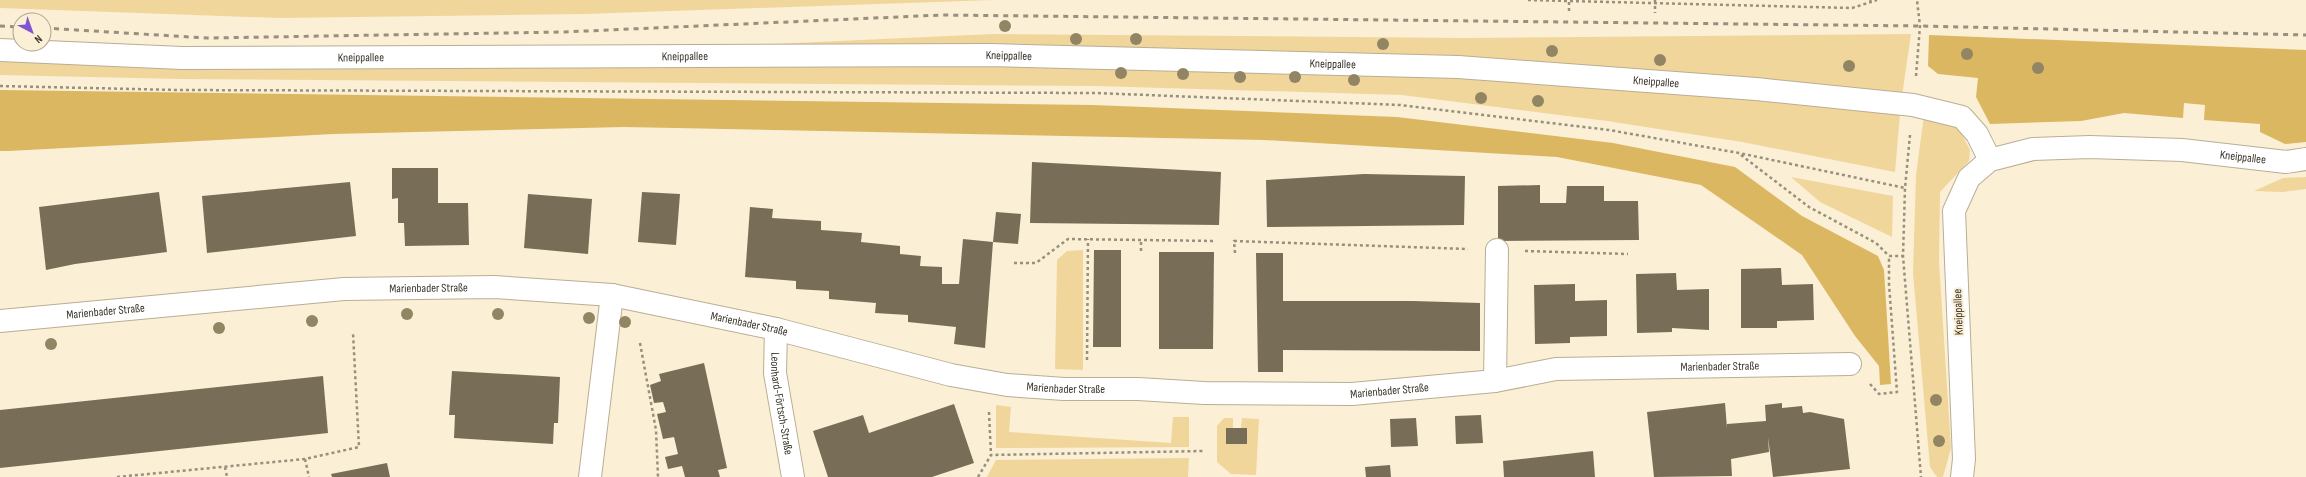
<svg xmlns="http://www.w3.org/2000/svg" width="2306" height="477" viewBox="0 0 2306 477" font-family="'Sofia Sans Condensed',sans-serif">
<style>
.green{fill:#f1d69c}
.forest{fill:#dbb762}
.building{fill:#786e57}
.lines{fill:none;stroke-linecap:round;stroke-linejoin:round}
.minor-casing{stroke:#b9ae95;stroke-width:24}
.path{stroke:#98907e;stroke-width:2.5;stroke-dasharray:3 3;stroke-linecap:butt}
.minor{stroke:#fff;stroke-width:22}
.rail{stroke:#98907f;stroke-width:3;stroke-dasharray:5 5;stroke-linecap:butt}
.tree{fill:#928564}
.labels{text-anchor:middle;stroke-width:4;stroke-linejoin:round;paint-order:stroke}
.street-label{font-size:12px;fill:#3a352c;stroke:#fbefd5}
</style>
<rect width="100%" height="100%" fill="#fbefd5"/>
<!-- green -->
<path class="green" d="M0,0H993L585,14L280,18L0,8Z
M993,34L1464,38L1911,34L1902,96L1462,59L184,52L44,44V40L188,47L665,49Z
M0,56L985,63L1458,74L1753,97L1900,114L1895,172L1742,142L1607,121L1402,95L1097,86L181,79L0,75Z
M1924,115L1958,127L1970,150L1969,161L1940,192L1939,262L1951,448L1943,477H1937L1930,467L1913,273L1916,175Z
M1791,177L1893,196L1892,237L1820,202Z
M2306,177V189L2283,192L2254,191L2283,178Z
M1083,250V370L1055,369L1057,260L1067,251Z
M996,405L1011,407L1009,432L1171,443L1173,417H1189V447L996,448Z
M1224,418H1233V428H1226V444H1247V428H1241L1242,418L1259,419L1256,475L1231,474L1217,462V426Z
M1189,458L1188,477H987L996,460Z"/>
<!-- forest -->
<path class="forest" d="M1929,35L2306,50V142L2285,144L2260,132V124L2204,120L2205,105L2184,103L2183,118L2124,113L2081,121L1990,124L1976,97L1978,78L1938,74L1928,66Z
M0,90L1093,105L1397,117L1613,143L1735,167L1802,216L1878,256L1884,270L1891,384L1880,385L1879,366L1855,336L1802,255L1701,185L1557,157L1264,140L624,127L333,134L8,151H0Z"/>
<!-- building -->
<path class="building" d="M1032,162L1221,172L1219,225L1030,223Z
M392,168H438V203H468L469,245L405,246L404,223H398V198L392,199Z
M1364,174L1465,176L1464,225L1267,227L1266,180Z
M350,182L356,236L207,253L202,196Z
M1540,185V203H1566L1567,186H1604V201H1638L1639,240L1498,241V186Z
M159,192L167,252L75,264L46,270L39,207Z
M642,192L680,194L676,245L638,242Z
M528,194L592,199L588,254L524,248Z
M750,207L773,209L772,218L821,221V230L862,233L861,242L900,246V254L921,256L920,266L942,267V284H959L963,239L993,242L996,212L1021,214L1018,244L993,242L985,348L954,344L956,327L908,322V315L875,313L876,303L829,299V291L796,289V281L745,277Z
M1094,250H1121V347H1093Z
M1159,252H1214L1213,349H1159Z
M1256,253H1283V301H1413L1480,303V351L1283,350V372H1258Z
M1781,268L1782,285L1813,284L1814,320L1777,321V328H1741V269Z
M1676,273L1677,290L1709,289V330L1672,328V332L1637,333L1636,274Z
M1575,284V301L1607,300V336L1570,337V343L1535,344L1534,285Z
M704,363L727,468L718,470L720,477H685L682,466L668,469L665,457L678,454L674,437L663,439L657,414L666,412L663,402L654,403L650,385L661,381L659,374Z
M452,371L560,377L558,423H554L553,444L454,438L455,415H449Z
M323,376L328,433L0,468V410Z
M1725,403L1727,428V424L1766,421L1765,405L1782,403V408L1802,406L1803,413L1810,412L1844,419L1850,469L1773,477L1768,437L1769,452L1731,459L1732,476L1654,477L1647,412Z
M954,404L974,463L932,477H828L813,431L863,415L869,433Z
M1481,415L1483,443L1456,444L1455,416Z
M1416,418L1418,446L1391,447L1390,419Z
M1226,428H1247V444H1226Z
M1593,451L1595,477H1504L1503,461Z
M387,463L390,477H332L331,474Z
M1390,465L1391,477H1366L1365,467Z"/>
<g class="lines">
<!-- minor casing -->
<g class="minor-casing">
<g id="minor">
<path id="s1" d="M0,50L182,58L990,55L1458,67L1756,89L1913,105L1962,117L1977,134L1990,160"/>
<path id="s2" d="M0,321L344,289L494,287L612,295L776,329L951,375L1007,385L1064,389H1138L1204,393L1352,394L1495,381L1556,369L1850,364"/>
<path id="s3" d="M776,329L775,373L793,477"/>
<path d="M1495,381L1497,250"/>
<path d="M590,477L612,295"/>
<path id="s4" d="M1962,477L1964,459L1954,211L1969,178L1990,160L2033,149L2090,147L2182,150L2286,162L2306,159"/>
</g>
</g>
<!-- path -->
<path class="path" d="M1528,0L1852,8L1871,2
M1655,0V13
M1870,0L1871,2L1877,0
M1569,11V0
M1916,76L1920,26L1917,0
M0,86L177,90L1096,93L1400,105L1609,130L1739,153L1905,188
M1910,135L1905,188L1903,256L1921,477
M1741,155L1809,207L1876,243L1889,256
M1141,251V240
M1525,251L1628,254
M1235,253L1234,241L1468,249
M1014,263H1036L1068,239L1215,241
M640,343L656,430L658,477
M1087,360L1088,239
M1870,384L1879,394L1897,392L1889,284V256H1903
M989,412L991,455
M305,459L309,477
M225,467L227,477
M117,477L305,459L359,447L353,333
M978,477L991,455L1203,451"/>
<!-- minor -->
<use href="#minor" class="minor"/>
<!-- rail -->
<path class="rail" d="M0,26L20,27
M44,28L207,38L564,32L942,15L1920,26L2306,35"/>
</g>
<!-- trees -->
<g class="tree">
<circle cx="1005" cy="26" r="6"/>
<circle cx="1076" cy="39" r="6"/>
<circle cx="1136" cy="39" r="6"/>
<circle cx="1383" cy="44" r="6"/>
<circle cx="1552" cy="51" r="6"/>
<circle cx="1967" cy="54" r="6"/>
<circle cx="1660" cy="60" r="6"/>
<circle cx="1849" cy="66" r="6"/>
<circle cx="2038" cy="68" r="6"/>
<circle cx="1121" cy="73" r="6"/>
<circle cx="1183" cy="74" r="6"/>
<circle cx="1240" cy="77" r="6"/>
<circle cx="1295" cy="77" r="6"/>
<circle cx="1354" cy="80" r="6"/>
<circle cx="1481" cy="98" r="6"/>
<circle cx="1538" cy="101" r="6"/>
<circle cx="407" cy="314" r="6"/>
<circle cx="498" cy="314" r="6"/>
<circle cx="589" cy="318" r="6"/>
<circle cx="312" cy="321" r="6"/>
<circle cx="625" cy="322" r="6"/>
<circle cx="219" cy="328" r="6"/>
<circle cx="51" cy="344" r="6"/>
<circle cx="1936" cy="400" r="6"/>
<circle cx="1939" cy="441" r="6"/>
</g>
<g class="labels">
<!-- street labels -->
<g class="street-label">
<text dy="4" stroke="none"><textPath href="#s1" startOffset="1009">Kneippallee</textPath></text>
<text dy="4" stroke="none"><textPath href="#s1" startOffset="685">Kneippallee</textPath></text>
<text dy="4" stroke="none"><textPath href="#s1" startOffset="361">Kneippallee</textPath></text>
<text dy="4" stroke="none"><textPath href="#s1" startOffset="1333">Kneippallee</textPath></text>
<text dy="4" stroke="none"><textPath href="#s1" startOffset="1657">Kneippallee</textPath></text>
<text dy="4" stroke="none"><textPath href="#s4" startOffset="585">Kneippallee</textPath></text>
<text dy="4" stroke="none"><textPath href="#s2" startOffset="430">Marienbader Straße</textPath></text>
<text dy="4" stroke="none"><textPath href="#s2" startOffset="106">Marienbader Straße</textPath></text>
<text transform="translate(1958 312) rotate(-92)" y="4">Kneippallee</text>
<text dy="4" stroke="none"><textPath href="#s2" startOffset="754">Marienbader Straße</textPath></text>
<text dy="4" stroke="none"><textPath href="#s2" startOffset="1734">Marienbader Straße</textPath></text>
<text dy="4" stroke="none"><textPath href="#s2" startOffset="1078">Marienbader Straße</textPath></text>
<text dy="4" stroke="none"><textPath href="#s2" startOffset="1402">Marienbader Straße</textPath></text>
<text dy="4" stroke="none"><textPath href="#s3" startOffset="75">Leonhard-Förtsch-Straße</textPath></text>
</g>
</g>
<!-- north arrow -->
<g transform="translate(32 32) rotate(139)"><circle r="19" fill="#fbefd5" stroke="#aea591"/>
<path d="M0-3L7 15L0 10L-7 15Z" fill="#8155cf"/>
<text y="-6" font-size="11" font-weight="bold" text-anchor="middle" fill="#3a352c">N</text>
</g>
</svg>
